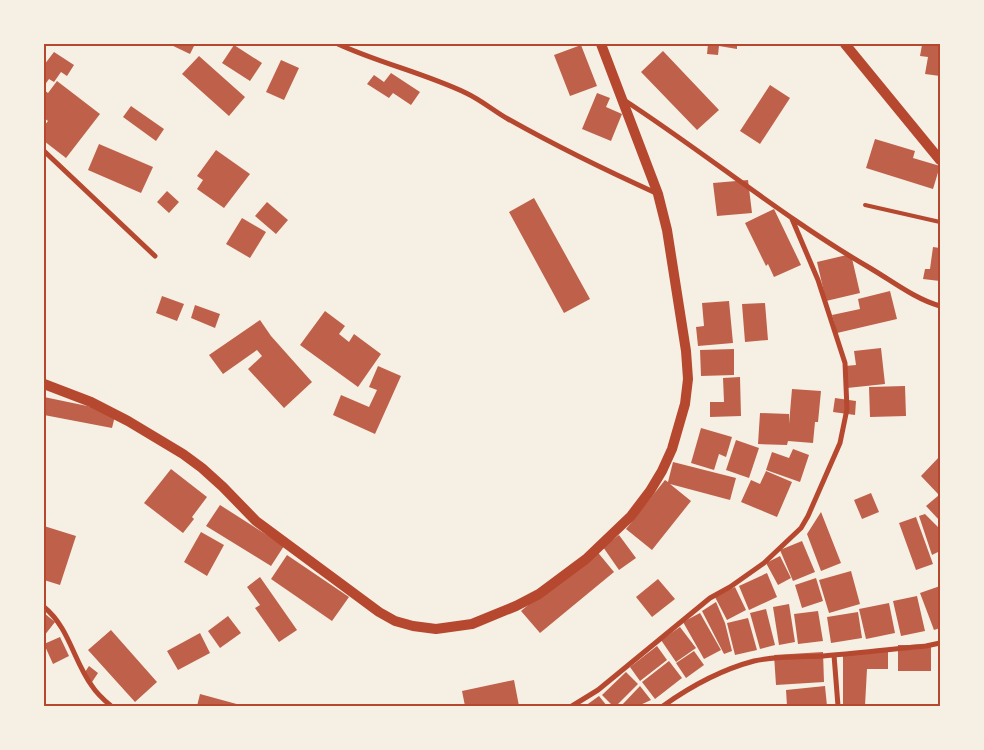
<svg xmlns="http://www.w3.org/2000/svg" width="984" height="750" viewBox="0 0 984 750" font-family="Rubik,sans-serif">
<style>
.building{fill:#bf614a}
.lines{fill:none;stroke-linecap:round;stroke-linejoin:round}
.service{stroke:#b5482f;stroke-width:4}
.minor{stroke:#b5482f;stroke-width:5}
.secondary{stroke:#b5482f;stroke-width:10}
.neatline{fill:none;stroke:#b5482f;stroke-width:2}
</style>
<rect width="100%" height="100%" fill="#f6efe4"/>
<!-- building -->
<path class="building" d="M169,44H195L190,54Z
M708,44H737V49L719,46L718,55L707,54Z
M934,44H940V76L925,74L928,57L920,56L922,45L933,46Z
M234,45L262,63L250,81L222,63Z
M581,45L597,86L570,96L554,55Z
M663,51L719,110L697,130L641,72Z
M54,52L74,65L67,76L61,72L54,82L49,79L44,86V65Z
M199,56L245,97L229,116L182,74Z
M281,60L299,68L284,100L266,92Z
M391,73L420,92L411,105L393,93L389,98L367,84L374,75L384,82Z
M57,81L100,114L66,158L44,141V126L48,121L44,118V90L48,93Z
M770,85L790,98L760,144L740,131Z
M597,93L610,98L606,107L622,114L611,141L582,129Z
M131,106L164,129L156,141L123,117Z
M875,139L915,151L913,158L940,166L933,189L866,168Z
M99,144L153,167L141,193L88,170Z
M216,150L250,174L224,208L197,189L203,180L197,176Z
M748,180L752,213L717,216L713,183Z
M167,191L179,202L169,213L157,202Z
M534,198L590,299L564,313L509,212Z
M267,202L288,220L276,234L255,216Z
M774,209L801,265L774,277L768,264L766,266L745,223Z
M242,218L266,232L250,258L226,244Z
M933,247L940,248V281L923,279L925,269H930Z
M851,254L860,293L826,301L817,262Z
M890,291L897,319L837,333L832,315L860,309L858,299Z
M162,296L184,304L177,321L156,313Z
M729,301L733,343L698,346L696,327L704,326L702,303Z
M765,303L768,340L745,342L742,304Z
M195,305L220,314L215,328L191,318Z
M325,311L345,326L339,334L349,342L354,334L381,354L358,387L300,345Z
M260,320L271,336L312,382L284,408L248,369L262,356L257,350L223,374L209,355Z
M881,348L885,384L847,388L845,366L856,365L854,351Z
M734,349V375L701,376L700,350Z
M378,366L401,376L375,434L333,415L341,395L369,407L377,390L369,387Z
M740,377L741,416L710,417V402H724L723,378Z
M905,386L906,416L870,417L869,387Z
M792,389L821,391L818,422H815L813,443L788,441L787,445L758,444L760,413L789,414V424Z
M44,397L116,412L112,428L44,415Z
M835,398L856,401L855,415L833,412Z
M701,428L732,437L726,457L719,454L714,470L691,463Z
M736,440L759,448L749,478L726,470Z
M793,449L809,455L800,482L766,470L772,452L789,458Z
M940,456V521L926,506L939,495L921,476Z
M673,462L736,478L730,500L670,484L691,501L652,550L626,529L665,480L668,482Z
M171,469L207,497L192,517L194,519L183,533L144,503Z
M766,471L792,482L777,517L741,502L751,480L760,484Z
M871,493L879,512L862,519L854,500Z
M220,505L284,546L271,566L206,526Z
M821,512L841,563L821,571L807,534Z
M925,514L940,529V551L932,555L919,516Z
M916,517L933,564L916,570L899,523Z
M44,526L76,536L60,585L44,580Z
M201,532L224,545L207,576L184,562Z
M619,535L636,558L619,570L603,547Z
M802,541L815,572L793,581L780,550Z
M595,549L614,572L540,633L521,611Z
M287,555L349,597L332,621L271,579Z
M780,556L791,578L778,585L766,563Z
M851,571L860,604L829,613L819,580Z
M767,573L777,597L749,610L739,586Z
M260,577L297,630L279,642L255,608L260,605L247,587Z
M816,578L823,601L802,608L795,585Z
M658,579L675,599L652,617L636,597Z
M940,586V628L934,630L920,593Z
M735,587L746,610L727,620L715,597Z
M917,596L925,631L901,636L893,601Z
M716,602L725,623L732,651L724,654L702,611Z
M889,603L895,633L866,639L859,609Z
M789,604L795,642L779,645L773,607Z
M766,609L775,645L760,649L750,613Z
M818,611L823,641L798,644L794,614Z
M858,612L862,638L831,643L827,617Z
M44,613L55,622L44,636Z
M700,613L721,650L704,659L683,622Z
M228,616L241,633L220,648L208,631Z
M748,618L757,650L735,655L727,623Z
M680,627L696,648L676,662L661,640Z
M111,630L157,682L135,702L88,650Z
M200,633L210,653L178,670L167,651Z
M60,637L69,656L53,664L44,644Z
M898,645H931V671H898Z
M657,646L667,660L640,681L630,667Z
M694,651L704,665L686,678L676,663Z
M823,652L824,682L776,685L774,655Z
M843,652H888V669H867L865,706H843Z
M669,661L682,678L655,699L642,682Z
M89,666L98,673L92,682L83,675Z
M626,672L638,684L616,706H613L602,695Z
M514,680L519,706H465L462,691Z
M640,686L651,700L638,706H621Z
M825,686L827,706H787L786,690Z
M200,694L244,706H197Z
M599,696L607,706H585Z"/>
<g class="lines">
<!-- service -->
<path class="service" d="M865,205L940,222"/>
<!-- minor -->
<path class="minor" d="M338,44C379,63 424,73 466,93C481,100 494,111 508,119C556,146 607,171 658,194
M624,100C707,154 784,218 870,268C892,281 915,299 940,306
M44,151L155,256
M44,607C69,627 74,662 92,686C97,694 104,700 111,706
M834,655L838,706
M572,706L598,690L710,598L730,587L764,563L801,528L808,516L840,443L847,409L845,363L818,280L792,219
M663,706C691,686 720,670 754,661C774,656 803,657 823,656C858,653 892,649 926,646L940,643"/>
<!-- secondary -->
<path class="secondary" d="M845,44L940,160
M44,384L91,402L128,421L183,454L202,468L223,487L256,521L379,612L395,621L413,626L436,629L472,624L516,606L539,594L586,559L631,516L650,491L662,471L672,449L685,404L688,379L686,351L667,230L658,194L601,44"/>
</g>
<!-- border -->
<rect width="984" height="750" fill="none" stroke="#f6efe4" stroke-width="90"/>
<rect x="45" y="45" width="894" height="660" class="neatline"/>
</svg>
